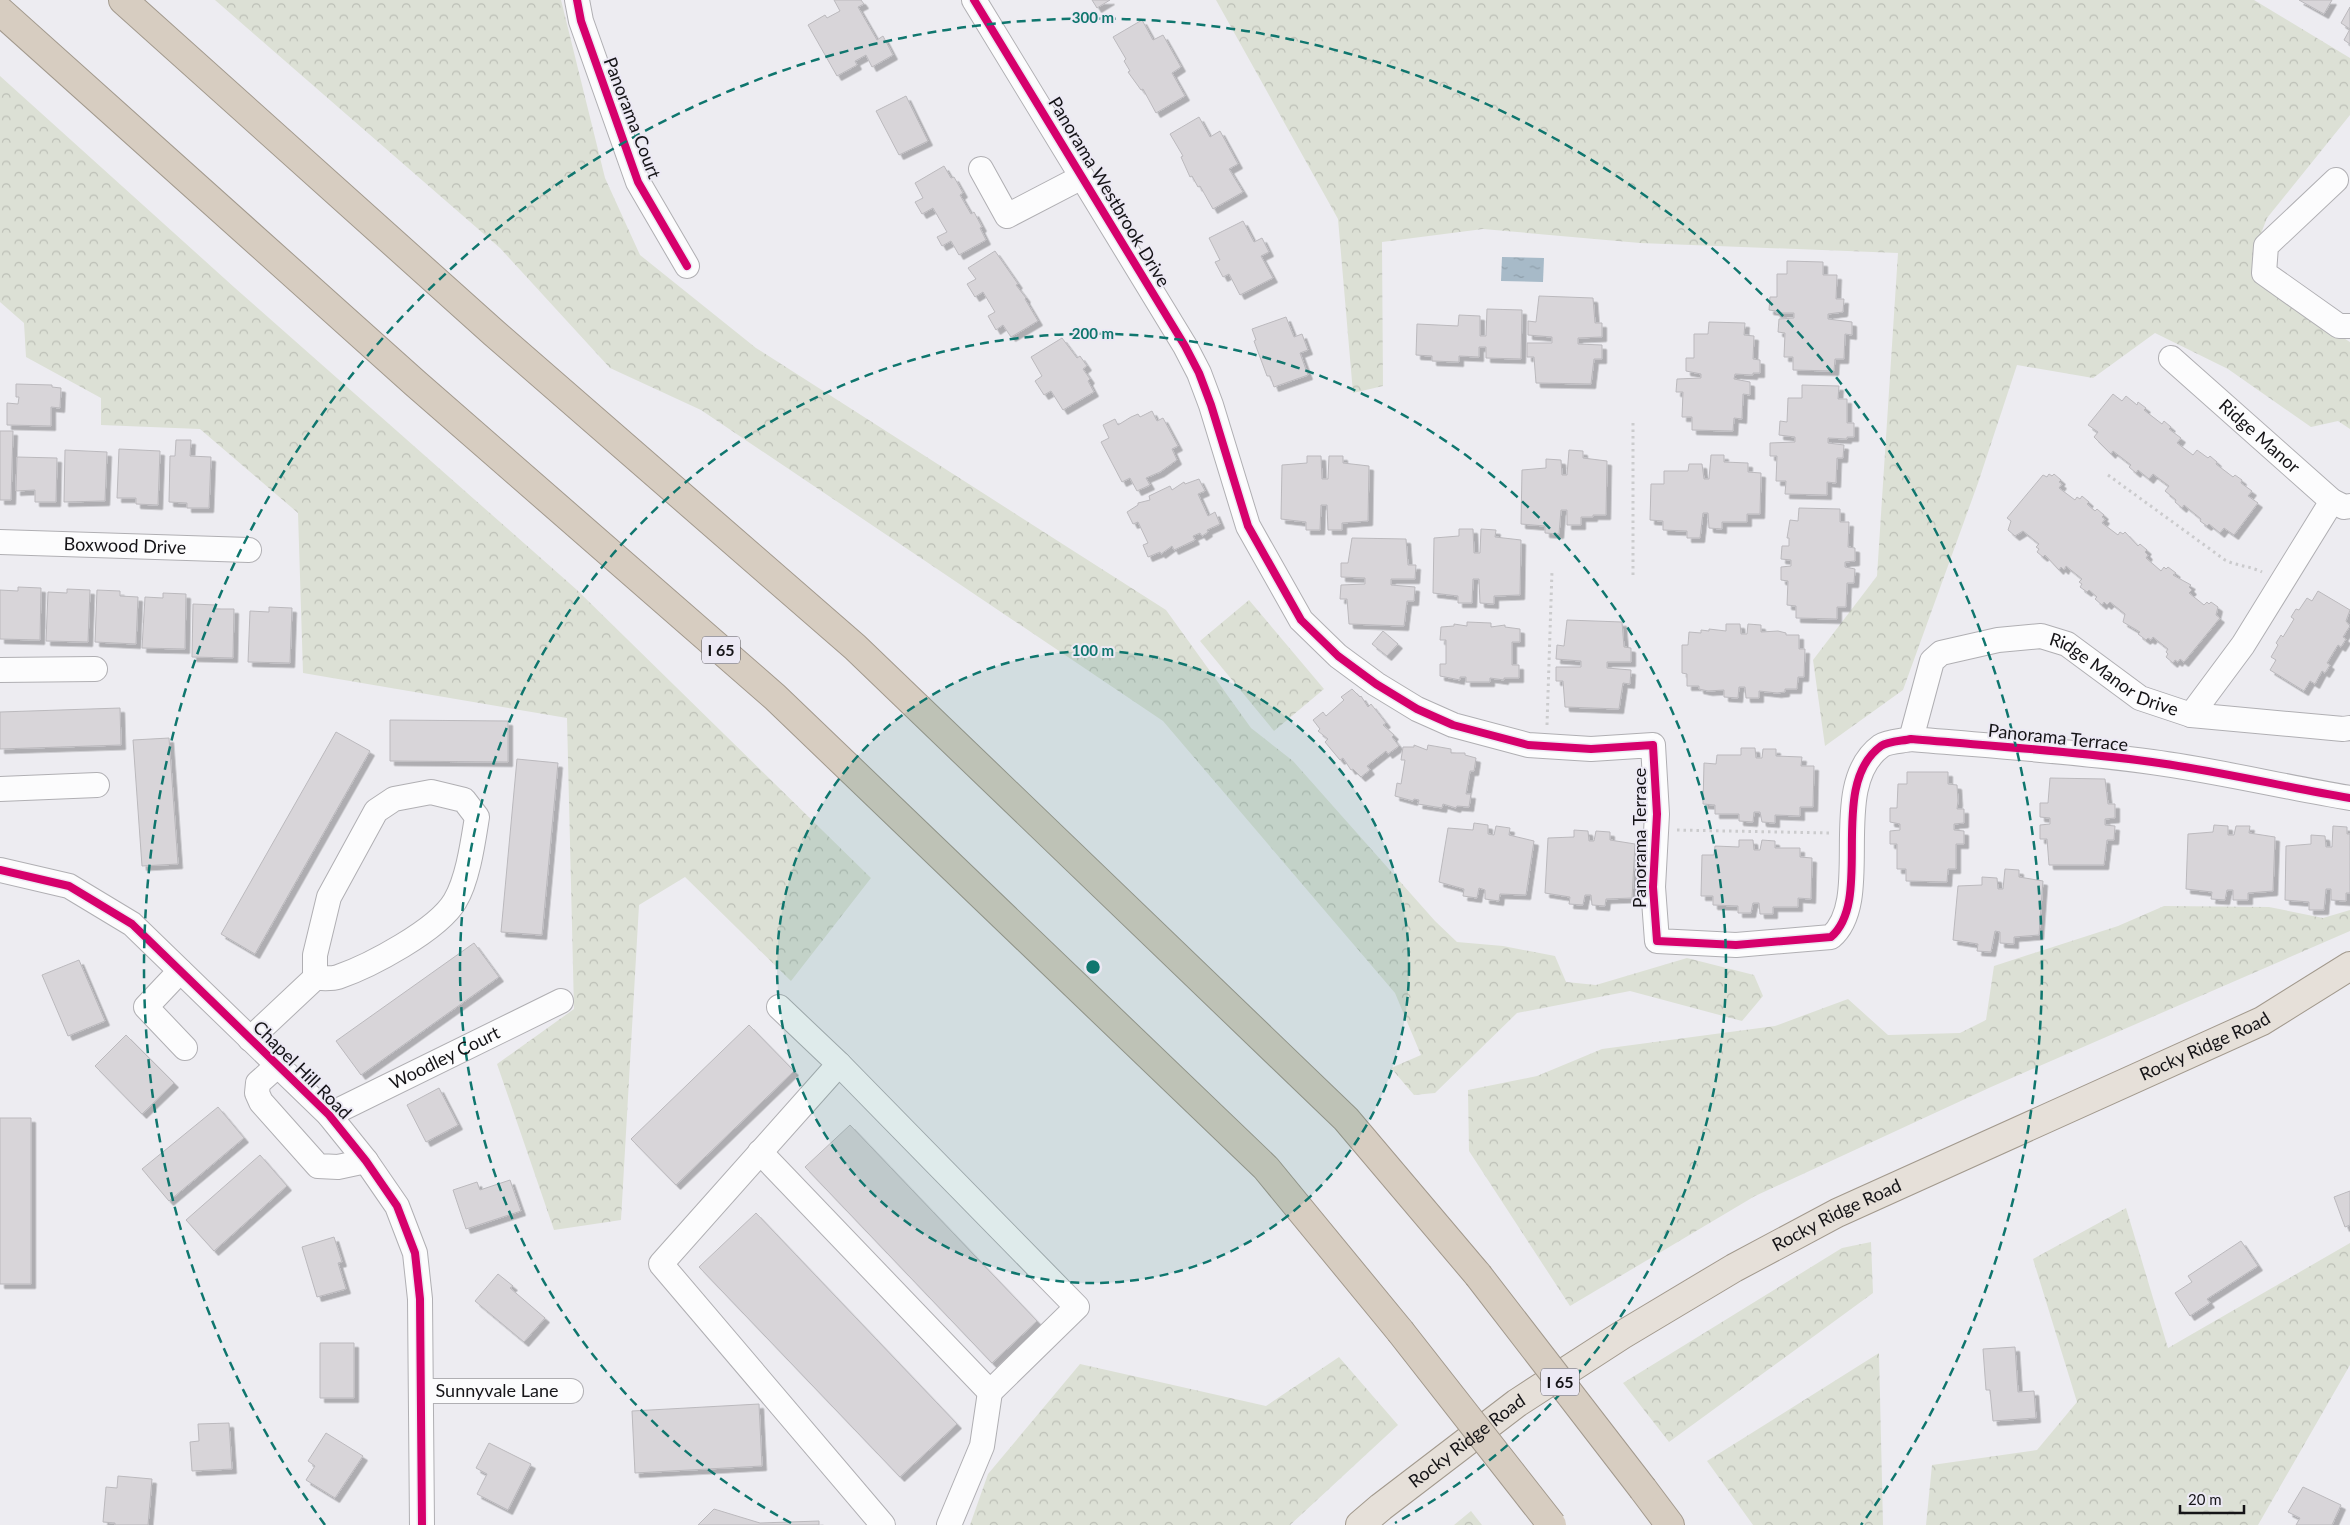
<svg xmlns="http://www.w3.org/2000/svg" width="2350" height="1525" viewBox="0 0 2350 1525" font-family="Lato,sans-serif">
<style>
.forest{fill:url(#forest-crowns)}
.water{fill:url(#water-ripples)}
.building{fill:#d8d5d9;stroke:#bbb9bd;filter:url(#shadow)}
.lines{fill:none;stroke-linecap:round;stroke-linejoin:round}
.minor-casing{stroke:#b0afb3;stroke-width:26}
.major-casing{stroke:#a2998d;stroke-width:30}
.highway-casing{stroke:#a2998d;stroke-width:30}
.path{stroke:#cbcbcd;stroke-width:3;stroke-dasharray:2.5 4;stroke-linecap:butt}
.minor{stroke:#fcfcfd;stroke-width:24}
.major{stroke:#e6e0d9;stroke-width:28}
.highway{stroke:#d7cdc1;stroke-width:28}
.highway-bridge-casing{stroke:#a2998d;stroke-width:30;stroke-linecap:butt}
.highway-bridge{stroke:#d7cdc1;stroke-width:28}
.cycleway-casing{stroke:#ece9f4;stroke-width:11}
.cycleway{stroke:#d6006c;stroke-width:8}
.ring{fill:none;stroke:#0f766e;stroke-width:2.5;stroke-dasharray:9 6}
.labels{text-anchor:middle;stroke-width:4;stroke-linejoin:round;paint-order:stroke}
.shield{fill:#ece9f4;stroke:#565459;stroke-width:1}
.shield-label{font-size:16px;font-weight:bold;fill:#151417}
.street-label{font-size:18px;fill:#151417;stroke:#ece9f4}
.centre{fill:#0f766e;stroke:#ece9f4;stroke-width:2.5}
.ring-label{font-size:15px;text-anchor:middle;font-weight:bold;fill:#0f766e;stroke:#ece9f4;stroke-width:4;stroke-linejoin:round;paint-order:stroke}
</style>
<defs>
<pattern id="forest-crowns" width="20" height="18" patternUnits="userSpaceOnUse" patternTransform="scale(1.25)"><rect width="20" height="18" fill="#dce0d5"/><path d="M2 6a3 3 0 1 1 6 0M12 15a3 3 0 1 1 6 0" fill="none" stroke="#bcbfb6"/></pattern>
<pattern id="water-ripples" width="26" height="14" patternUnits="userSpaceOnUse" patternTransform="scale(1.25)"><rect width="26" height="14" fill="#a7bac8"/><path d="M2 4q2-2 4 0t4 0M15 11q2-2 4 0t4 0" fill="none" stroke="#8f9fab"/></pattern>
<filter id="shadow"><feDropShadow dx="4.5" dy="4.5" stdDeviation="0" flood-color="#0004"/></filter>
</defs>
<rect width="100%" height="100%" fill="#edecf1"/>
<!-- forest -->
<path class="forest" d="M215,0H561L605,178L640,255L756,348L1166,610L1251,728L1293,761L1435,921L1457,942L1503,946L1555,956L1566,982L1596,985L1687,958L1754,975L1763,996L1742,1021L1630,991L1517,1013L1435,1093L1414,1095L1391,1068L1421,1055L1395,993L1163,721L701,410L610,368L500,248Z
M1216,0H2254L2350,58V115L2267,218L2255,249L2321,324L2350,342V429L2338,421L2311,427L2228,369L2155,333L2093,378L2017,365L1978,483L1903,690L1825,746L1813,660L1877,576L1898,253L1640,243L1483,229L1382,242L1383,386L1353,393L1338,219Z
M0,76L235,288L577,590L871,878L791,981L685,877L639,905L621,1220L554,1230L497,1064L574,1009L567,718L303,673L298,513L200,429L101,425V398L26,357L24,323L0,302Z
M1249,600L1324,689L1274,731L1200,641Z
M2164,906L2269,907L2323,918L2350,910V931L1991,1087L1755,1196L1570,1306L1469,1151L1468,1090L1537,1076L1602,1049L1775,1026L1848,999L1888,1035L1960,1033L1986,1020L1994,966L2118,926Z
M2126,1208L2168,1348L2350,1243V1365L2258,1525H1926L1932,1465L2037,1450L2077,1402L2033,1259Z
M1871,1242L1873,1293L1669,1442L1623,1383L1842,1248Z
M1879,1353L1883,1525H1753L1707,1461Z
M1339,1357L1398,1425L1290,1525H970L988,1474L1080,1364L1266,1406Z
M1471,1511L1482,1525H1454Z"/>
<!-- water -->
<path class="water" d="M1502,257L1544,258L1543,282L1501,281Z"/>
<!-- building -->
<path class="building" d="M834,0H861L864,4L858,7L877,40L883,36L893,55L872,67L866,55L855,61L857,65L837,76L808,25L825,15L827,18L840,11Z
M1092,0H1110L1097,8Z
M2299,0H2332L2324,14Z
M2350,7V29L2341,23Z
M1142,20L1153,40L1163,35L1181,67L1172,73L1185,96L1156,113L1143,89L1141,90L1128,72L1130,71L1124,61L1126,59L1113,37Z
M2350,29V44L2344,40Z
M906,96L928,141L899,155L876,111Z
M1199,117L1210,137L1220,131L1238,164L1229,169L1243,192L1213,209L1200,186L1198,187L1192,176L1190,177L1181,157L1183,156L1170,134Z
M944,166L951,178L954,177L963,193L960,195L971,214L974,212L982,227L980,228L986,240L959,255L951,241L942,246L937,237L947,232L933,208L922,214L915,202L923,198L915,183Z
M1243,221L1254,242L1262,238L1269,252L1261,256L1273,278L1240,295L1229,274L1223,277L1215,262L1220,260L1209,238Z
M995,251L1018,284L1016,285L1026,298L1025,299L1038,321L1011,337L1003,325L996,330L988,316L995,312L983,292L975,297L967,284L976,279L968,268Z
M1787,261L1823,262V275H1837L1836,299H1844L1843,312L1828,314V319L1852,322V335L1845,334L1844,359H1835L1834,371L1793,370V357H1784L1785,333L1778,332L1779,319L1794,318V313H1776V311L1769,310L1770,297H1777V274H1787Z
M1539,296L1593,298L1595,323H1602V337L1578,338V344L1602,345V359H1594L1591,384L1536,383L1534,357H1527V343H1552V337L1528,335V321L1536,322Z
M1487,309L1522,310L1521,359L1486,358V347H1479V357L1459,356V362L1432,361V356L1416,355L1417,324L1458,326L1459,315L1480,316V336H1486Z
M1286,317L1294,337L1302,334L1308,350L1300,353L1308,375L1274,387L1270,376H1267L1254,341L1256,340L1252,329Z
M1709,322L1745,323L1744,335L1754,336L1753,359L1760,360V373H1753V375L1735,374L1734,379L1750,382V395L1743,394L1742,419L1734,418L1733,431L1692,430V417H1682L1683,392H1676L1677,379L1701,378V374L1686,371V358H1694V334H1708Z
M1062,338L1077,358L1080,356L1087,366L1083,369L1090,379L1088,381L1094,392L1063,410L1051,391L1044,395L1035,381L1042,376L1031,357Z
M16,384L52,385V387L61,388L60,408L51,407V426L7,425V403L18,404L19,397H16Z
M1802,385L1839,386L1838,399H1847V423H1854V437H1847V439L1828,438V443L1844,445L1843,458H1837L1836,483L1827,482V495L1785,494L1786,481H1776L1777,456H1770V443L1795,442V437L1779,435L1780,421L1787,422L1788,398H1802Z
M2113,394L2122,401L2126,396L2137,405L2138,402L2146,408L2144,410L2162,424L2164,421L2171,427L2169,429L2181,438L2177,443L2193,455L2197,450L2208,458L2210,456L2217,462L2216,464L2233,477L2235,475L2242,480L2241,483L2252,491L2248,496L2258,503L2234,535L2224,528L2220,533L2209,524L2207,526L2200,521L2201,519L2184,505L2182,508L2175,502L2176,500L2165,491L2169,486L2153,474L2149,479L2138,470L2136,473L2129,467L2131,465L2113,451L2111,454L2094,437L2098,432L2088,425Z
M1152,411L1157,421L1163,418L1178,446L1172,449L1177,460L1160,472L1146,478L1150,485L1137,491L1130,478L1122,482L1101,442L1109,438L1103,425L1115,419L1118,425L1131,417L1138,414L1140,417Z
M0,431H13L11,500H0Z
M176,440H191L190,456L211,457L209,508H187V503L169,502L170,456H175Z
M119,449L160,451L158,505L136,504V498H117Z
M65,450L107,452L105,501L64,502Z
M1569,450L1583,451V458L1607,461L1606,515H1593V517H1581V525H1567V510H1561L1559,534L1545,533V526L1521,524L1522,470L1546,468V459L1561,460L1562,475H1567Z
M1711,455H1724V462L1748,463V472L1761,473L1760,514H1747V522H1722V529L1709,528L1708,513H1703L1700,538H1687V531L1663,530V521L1650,520L1651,484H1664V471H1688L1689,464H1702L1704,479H1709Z
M1307,456H1321L1322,479H1328L1329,456H1343V463L1369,466L1368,521L1342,523V530H1328L1327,505H1321L1320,530H1306V522L1281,519L1282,465L1307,463Z
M17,457L57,458L56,502H35V490L16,491Z
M2049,474L2052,476L2054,474L2061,480L2059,482L2062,484L2059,488L2075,500L2077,497L2080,499L2082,496L2089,502L2087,504L2095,511L2097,509L2104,515L2102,517L2105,519L2102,523L2118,535L2120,532L2123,534L2125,532L2138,546L2140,544L2147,550L2145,552L2148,555L2146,558L2161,571L2164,567L2166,569L2168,567L2176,573L2173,575L2191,585L2189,587L2192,590L2189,593L2204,605L2207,602L2209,604L2211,602L2218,607L2216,615L2220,618L2184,662L2180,659L2178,662L2175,660L2173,663L2166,657L2168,654L2166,652L2168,649L2153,637L2151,640L2148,638L2146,640L2138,634L2140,632L2123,622L2125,614L2110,602L2107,605L2104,602L2102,605L2095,599L2097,597L2089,590L2087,592L2080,587L2082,584L2079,582L2082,579L2066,566L2064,570L2061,567L2059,570L2045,555L2043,557L2037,552L2039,549L2036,547L2039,544L2023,531L2015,536L2008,530L2011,521L2007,518L2043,475L2047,477Z
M1199,479L1205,491L1198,494L1208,516L1215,512L1220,524L1207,530L1208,532L1202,536L1200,533L1193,536L1195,540L1174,550L1172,546L1161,554L1160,552L1148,557L1143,545L1148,543L1138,522L1133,524L1127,512L1138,505V503L1150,500L1149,496L1170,486L1172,490L1184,482L1185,484Z
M1799,508L1840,509V522H1849L1848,547L1855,548V561L1845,562V567L1855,569L1854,583H1847L1846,607H1837V619L1796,618V606L1787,605L1788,581L1781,580V567L1791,566V560L1781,559L1782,546H1789V538H1787L1790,520L1798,521Z
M1459,529H1473L1474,553H1480L1481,529L1496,530L1495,537L1521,540L1520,595L1494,596V604L1480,603L1479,579H1473L1472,603H1458V596L1433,593L1434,538L1459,536Z
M1352,538L1406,539L1408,565H1416L1415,579H1391V585L1415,587L1414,601H1407L1404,626L1349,624L1347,599H1340L1341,585L1365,584V578L1341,577V563H1348Z
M18,587L41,588L40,640L0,639V590L18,591Z
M67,589L90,590L88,642L46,641L48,592L67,593Z
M97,590L120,591V596L138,597L136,644L95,642Z
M2318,591L2350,610L2346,621L2350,626L2343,637L2346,639L2341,647L2338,645L2327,663L2330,665L2325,673L2322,671L2315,684L2310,681L2304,691L2270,670L2276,660L2271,657L2278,645L2276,643L2281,635L2283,637L2294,619L2291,617L2296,609L2299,610L2307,598L2312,601Z
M163,593L186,594L185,649L142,648L145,597L163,598Z
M193,604L216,605V609H234L233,658L192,657Z
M269,607L292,608L290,663L248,662L250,611L269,612Z
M1567,620L1622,622L1624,647L1631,648V662H1607V668L1631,670L1630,684L1623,683L1619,709L1565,707L1563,681H1556V667H1581V661L1556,659L1557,645L1564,646Z
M1467,622L1491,623V627L1505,625V627L1520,629V642H1512V665H1519V678H1504V680L1490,678V682H1466V677H1460V680L1440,676V664H1446V640H1440L1441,627L1454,626V624L1467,626Z
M1726,624H1740L1741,634H1747L1748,624L1761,625V632L1778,631L1786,633V635H1799V649H1805L1804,677H1798L1797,689H1785V692L1777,693L1759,691V698H1746L1745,687H1739L1738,698L1724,697V690L1708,691L1699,689V686H1687V674L1682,673V645H1688L1689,632L1701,633V630L1709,631V629L1726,631Z
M1383,631L1398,644L1387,656L1372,644Z
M1352,689L1360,697L1361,696L1368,707L1371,704L1386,723L1383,725L1394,735L1392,737L1399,746L1388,754L1386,751L1367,766L1370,770L1361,777L1353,769L1351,770L1343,758L1340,760L1325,742L1328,739L1318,731L1320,729L1313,720L1323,712L1326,716L1344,700L1341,697Z
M120,708L121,745L0,749V712Z
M390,720L508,721V762L390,761Z
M336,732L370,751L255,954L221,934Z
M169,738L178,864L142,866L133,740Z
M1414,745L1427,750L1428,745L1451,749V753H1465V755L1476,758L1474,771H1470L1466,794H1471L1469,807L1457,806L1456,808L1443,804L1442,808L1418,804L1419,800L1414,799L1413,801L1395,796L1397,783L1401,784L1405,760H1401L1403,747H1414Z
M1741,748H1755L1756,758H1762L1763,749H1776V756L1802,757L1801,766H1814L1813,807H1800V816L1775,815V823L1762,822L1760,812H1754L1753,822L1739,821V814H1715V805L1703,804L1704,763L1716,764L1717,755H1741Z
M517,759L558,763L542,935L501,932Z
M1907,772H1948V784L1957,785L1958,801L1957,809H1964V823L1954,824V830L1964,831V844H1956V869H1948L1947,882L1906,881V869H1897V844H1890V831L1900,830V824L1890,822V808H1897L1898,784H1907Z
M2050,778L2105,779L2108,804H2115V818L2105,819V825L2115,826L2114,840H2107L2104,865H2049L2047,839H2040V825L2050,824V818L2040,817V803H2048Z
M1474,823L1488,825V834L1494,835L1496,826L1510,828L1509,835L1534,841L1526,895L1500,894L1499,901L1485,899V890L1479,888L1477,898L1463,896L1464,889L1439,882L1448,828L1473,830Z
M2214,825L2228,826V835H2234L2236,826H2250L2249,833L2275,837L2273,891L2248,893V900H2233V890H2227L2225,900L2211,899L2212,892L2186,889L2188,834L2213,832Z
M2333,826L2347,827V834H2350V893H2346V901L2331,900V889H2326L2324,910H2309V902L2285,900L2286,846L2311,844V835L2325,836L2326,847H2332Z
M1574,830L1588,831L1589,841H1594L1596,831L1610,832V840L1635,844L1632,898L1606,899L1605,906L1592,905L1591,895H1585L1583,905L1569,904L1570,897L1545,893L1548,838L1574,837Z
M1739,840H1753L1754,850H1760L1762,840L1775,841V848H1800V857L1812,858L1811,899L1798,898V907H1773V914H1760L1759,903H1753L1751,913H1738V906L1713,905V896H1701L1702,855H1714L1715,846L1739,847Z
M2005,869L2019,870V877L2043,881L2039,935L2014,937V944L2000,943V932L1995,931L1991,952L1977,951L1978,944L1953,940L1958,886L1982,885V877L1997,878L1998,889H2003Z
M474,943L499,977L361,1075L336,1041Z
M79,960L105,1021L68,1036L42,975Z
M749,1025L794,1071L676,1185L631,1139Z
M126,1035L174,1083L142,1114L95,1066Z
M439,1088L458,1125L426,1142L407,1105Z
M218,1107L244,1138L169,1201L142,1169Z
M0,1118H31V1284H0Z
M850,1125L1037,1321L992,1363L805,1167Z
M260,1155L287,1186L214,1251L186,1220Z
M510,1180L521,1211L466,1229L453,1190L477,1182L480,1190Z
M2350,1191V1225L2345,1227L2334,1197Z
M756,1213L957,1424L900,1477L699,1267Z
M334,1237L342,1262L338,1263L346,1289L317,1297L302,1247Z
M2241,1241L2258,1266L2207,1299L2210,1303L2190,1316L2175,1293L2192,1282L2188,1276Z
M498,1274L513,1286L510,1288L545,1318L524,1342L475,1301Z
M320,1343H354V1398H320Z
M2015,1347L2018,1392L2034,1391L2036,1418L1993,1421L1990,1390H1986L1983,1349Z
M759,1404L762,1466L635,1473L632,1411Z
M229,1423L232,1469L192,1471L190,1442L199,1441L198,1424Z
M326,1433L363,1456L335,1498L306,1480L315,1466L308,1461Z
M489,1443L531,1464L508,1510L477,1494L487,1474L476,1468Z
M118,1476L152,1479L148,1525H115V1523L103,1522L106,1487L117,1488Z
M2303,1487L2341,1505L2332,1525H2296L2300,1518L2288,1512Z
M714,1509L760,1523L819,1521V1525H698Z"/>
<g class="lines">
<!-- minor casing -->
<g class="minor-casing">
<g id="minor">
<path d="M577,0L581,21L638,182L687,266"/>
<path d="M974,0L1185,346L1199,373L1211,405L1248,526L1301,620L1338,656L1376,684L1417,709L1453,725L1528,745L1591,749L1653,745L1657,814L1653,887L1657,941L1736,945L1831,937C1875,899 1826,786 1881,746C1888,741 1903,741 1911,739C1991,746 2073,751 2152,762C2219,771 2284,787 2350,798"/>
<path d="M981,169L1007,216L1082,177"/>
<path d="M2336,180L2266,246L2264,273L2339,326H2350"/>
<path id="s1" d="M2171,358L2332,501L2344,507L2350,506"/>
<path id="s2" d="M0,542L249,550"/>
<path d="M0,670L95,669"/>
<path d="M2191,715L2243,645L2332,501"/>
<path id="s3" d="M1911,739L1932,661L1941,653L1998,640L2041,636L2067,644L2140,698L2191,715L2343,729L2350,728"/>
<path d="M0,789L97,785"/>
<path d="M0,870L69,886L132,924L329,1115L366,1161L397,1206L415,1253L420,1299L422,1525"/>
<path d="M180,971L146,1007L185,1048"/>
<path d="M779,1007L839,1064L661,1264L883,1525"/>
<path d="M250,1039L315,978V955L329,897L376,811L394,799L431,792L464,800L477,817C473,842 468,879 455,901C438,930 370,966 338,977C332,979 323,978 315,978"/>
<path d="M277,1066L258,1083L257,1093L261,1102L318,1166L338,1167L366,1161"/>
<path id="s4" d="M329,1115L561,1001"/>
<path d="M760,1152L990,1392L1077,1307L839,1064"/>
<path id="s5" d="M422,1391H571"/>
<path d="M949,1525L982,1446L990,1392"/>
</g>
</g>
<!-- major casing -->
<g class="major-casing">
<g id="major">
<path id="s6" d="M1360,1525L1381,1507L1517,1403L1622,1335L1734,1268L1837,1213L2262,1021L2350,966"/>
</g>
</g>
<!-- highway casing -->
<g class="highway-casing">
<path id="highway" d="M123,0L494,333L855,647L1346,1119L1478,1275
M0,11L415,383L775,697L1266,1168L1400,1331
M1643,1489L1670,1525"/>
</g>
<!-- path -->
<path class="path" d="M2108,475L2225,560C2237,566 2250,566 2262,572
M1633,575V421
M1547,725L1552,571
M1677,830L1831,833"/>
<!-- minor -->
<use href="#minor" class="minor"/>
<!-- major -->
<use href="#major" class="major"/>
<!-- highway -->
<use href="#highway" class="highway"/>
<!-- highway-bridge casing -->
<g class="highway-bridge-casing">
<path id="highway-bridge" d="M1478,1275L1643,1489
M1400,1331L1552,1525"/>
</g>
<!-- highway-bridge -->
<use href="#highway-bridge" class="highway-bridge"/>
<!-- cycleway casing -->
<g class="cycleway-casing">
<path id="cycleway" d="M577,0L581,21L638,182L687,266
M974,0L1185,346L1199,373L1211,405L1248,526L1301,620L1338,656L1376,684L1417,709L1453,725L1528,745L1591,749L1653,745L1657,814L1653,887L1657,941L1736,945L1831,937C1875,899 1826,786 1881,746C1888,741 1903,741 1911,739C1991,746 2073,751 2152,762C2219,771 2284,787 2350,798
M0,870L69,886L132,924L329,1115L366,1161L397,1206L415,1253L420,1299L422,1525"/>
</g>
<!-- cycleway -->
<use href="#cycleway" class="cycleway"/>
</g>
<!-- distance rings -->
<circle cx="1093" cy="967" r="316" fill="#0f766e" fill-opacity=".12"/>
<g class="ring">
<circle cx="1093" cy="967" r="316"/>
<path d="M791 1523A633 633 0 1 1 1395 1523"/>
<path d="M325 1525A949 949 0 1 1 1861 1525"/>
</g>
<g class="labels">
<!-- shield labels -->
<g class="shield">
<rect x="702" y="636.5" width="38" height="27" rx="4"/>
<rect x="1541" y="1368.5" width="38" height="27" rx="4"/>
</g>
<g class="shield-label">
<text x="721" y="656">I 65</text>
<text x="1560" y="1388">I 65</text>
</g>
<!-- street labels -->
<g class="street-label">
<text transform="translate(632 118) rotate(69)" y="6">Panorama Court</text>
<text transform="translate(1109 192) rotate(59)" y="6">Panorama Westbrook Drive</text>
<text dy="6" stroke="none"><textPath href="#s1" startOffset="118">Ridge Manor</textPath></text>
<text dy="6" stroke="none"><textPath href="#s2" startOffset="125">Boxwood Drive</textPath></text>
<text dy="6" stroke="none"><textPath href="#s3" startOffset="278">Ridge Manor Drive</textPath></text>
<text transform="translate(2058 738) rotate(6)" y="6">Panorama Terrace</text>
<text transform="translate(1640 838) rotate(-90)" y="6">Panorama Terrace</text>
<text dy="6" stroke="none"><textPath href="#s6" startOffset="975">Rocky Ridge Road</textPath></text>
<text dy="6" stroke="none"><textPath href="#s4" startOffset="129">Woodley Court</textPath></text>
<text transform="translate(302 1070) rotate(45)" y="6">Chapel Hill Road</text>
<text dy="6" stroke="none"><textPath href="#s6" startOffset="570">Rocky Ridge Road</textPath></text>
<text dy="6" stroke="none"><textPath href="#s5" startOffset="75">Sunnyvale Lane</textPath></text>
<text dy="6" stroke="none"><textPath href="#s6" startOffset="136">Rocky Ridge Road</textPath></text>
</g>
</g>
<circle cx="1093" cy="967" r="8" class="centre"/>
<g class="ring-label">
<text x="1093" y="23">300 m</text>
<text x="1093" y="339">200 m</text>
<text x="1093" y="656">100 m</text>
</g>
<!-- scale -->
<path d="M2180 1505v8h64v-8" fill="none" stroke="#151417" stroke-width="2.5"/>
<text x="2188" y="1505" font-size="15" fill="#151417" stroke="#ece9f4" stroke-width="4" paint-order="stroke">20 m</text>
</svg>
